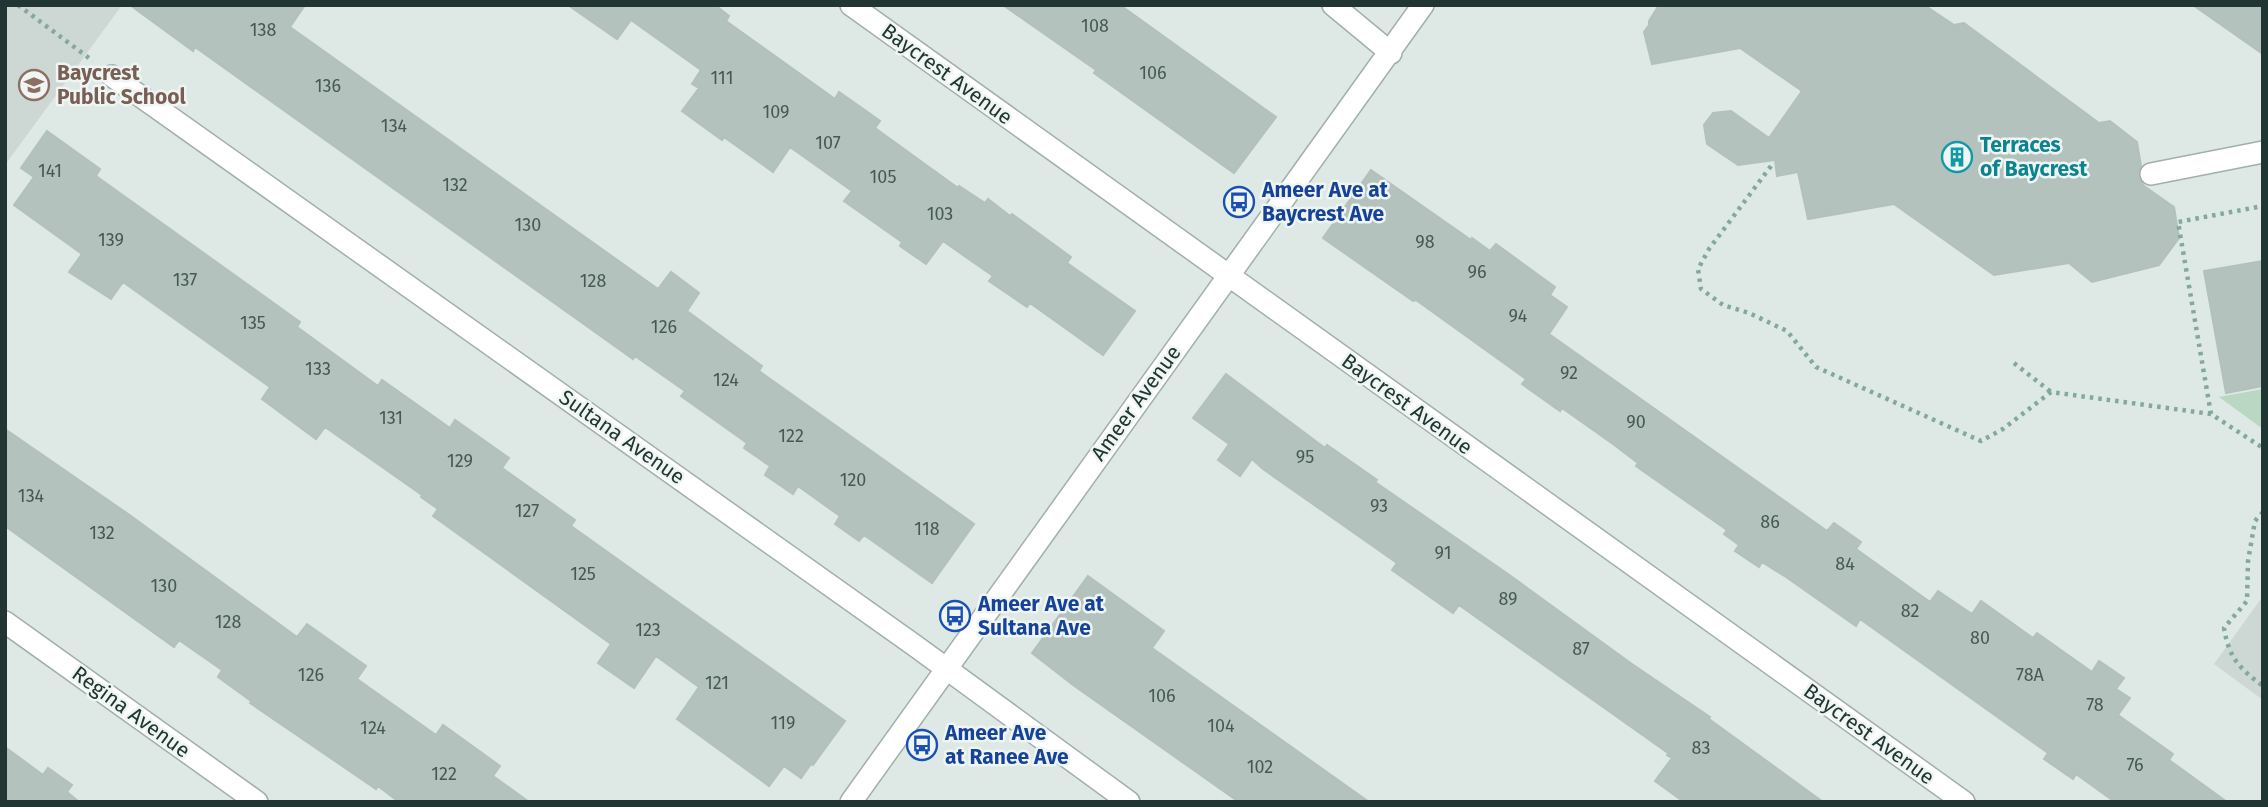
<svg xmlns="http://www.w3.org/2000/svg" width="2268" height="807" viewBox="0 0 2268 807" font-family="'Fira Sans',sans-serif">
<style>
.built{fill:#cdd7d3}
.green{fill:#b9d7c3}
.building{fill:#b4c2bd;stroke:#b2c1bb;stroke-width:2}
.lines{fill:none;stroke-linecap:round;stroke-linejoin:round}
.minor-casing{stroke:#a2afab;stroke-width:24}
.path{stroke:#82a89f;stroke-width:4.5;stroke-dasharray:3.5 5;stroke-linecap:butt}
.minor{stroke:#fff;stroke-width:21}
.labels{text-anchor:middle;stroke-width:5;stroke-linejoin:round;paint-order:stroke}
.number-label{font-size:18px;fill:#465955}
.education-label{font-size:21px;font-weight:bold;fill:#785e54;stroke:#eef5f2;text-anchor:start}
.street-label{font-size:21px;fill:#213632;stroke:#eef5f2}
.culture-label{font-size:21px;font-weight:bold;fill:#0d838f;stroke:#eef5f2;text-anchor:start}
.transit-label{font-size:21px;font-weight:bold;fill:#164399;stroke:#eef5f2;text-anchor:start}
</style>
<rect width="100%" height="100%" fill="#dee8e4"/>
<!-- built -->
<path class="built" d="M5,5H122L5,165Z
M2263,596V700L2214,664Z"/>
<!-- green -->
<path class="green" d="M2263,389V429L2219,397Z"/>
<!-- building -->
<path class="building" d="M130,5H305L290,27L658,289L671,272L699,293L687,311L762,366L759,371L974,524L932,583L864,535L859,541L835,524L840,516L798,486L793,494L765,475L770,466L744,448L747,443L681,396L685,391L635,356L633,359L588,327L195,47L193,51Z
M568,5H715L729,16L726,21L835,99L839,92L862,108L880,121L875,128L958,188L959,186L985,203L988,199L1010,216L1012,214L1071,257L1067,263L1135,311L1103,355L1030,303L1027,307L989,281L993,276L943,241L926,264L900,246L902,242L844,201L852,191L790,147L773,172L724,137L722,140L682,111L699,88L692,84L701,70L631,20L617,39Z
M1003,5H1120L1276,117L1234,173L1094,73L1096,70Z
M1659,5H1924L1954,25L1964,23L2099,123L2110,121L2137,142L2141,166L2138,177L2144,186L2174,207L2179,238L2159,265L2092,282L2069,263L1994,275L1894,204L1808,219L1798,172L1777,176L1775,160L1738,165L1707,144L1704,125L1713,113L1731,111L1769,138L1802,91L1740,48L1652,64L1644,32L1649,25V21Z
M2193,5H2263V54Z
M47,131L100,169L96,176L300,322L297,327L378,386L382,380L450,428L455,420L509,458L502,468L575,520L571,526L845,721L813,765L811,764L801,778L784,766L769,786L677,719L699,687L656,656L634,688L598,663L611,644L433,516L438,509L421,497L422,495L325,427L316,439L262,399L270,387L123,282L111,299L69,272L82,254L14,205L34,177L21,168Z
M1371,170L1471,240L1472,238L1490,251L1496,244L1555,287L1550,295L1567,307L1549,334L1827,531L1834,523L1861,542L1856,549L1930,602L1938,591L1972,614L1981,601L2033,638L2037,633L2092,672L2099,661L2124,678L2116,689L2130,698L2118,715L2173,754L2169,760L2227,802H2115L2076,774L2073,779L2044,759L2048,753L1860,619L1856,626L1786,577L1762,562L1759,567L1735,551L1739,545L1724,534L1727,530L1636,466L1638,463L1613,444L1562,408L1560,411L1522,384L1526,379L1416,300L1413,301L1323,238Z
M2263,261V386L2226,393L2204,271Z
M1226,374L1325,448L1327,445L1377,480L1375,482L1508,574L1632,664L1710,717L1709,719L1823,802H1684L1655,781L1672,758L1667,755L1668,753L1459,605L1453,613L1392,570L1397,563L1263,469L1252,459L1240,476L1218,460L1229,444L1193,418Z
M5,429L131,516L297,637L307,624L366,666L357,679L436,735L443,725L500,766L493,776L529,802H399L378,786L376,789L250,703L251,701L218,677L222,670L179,640L174,647L5,526Z
M1088,576L1164,631L1152,648L1369,802H1239L1073,685L1032,653Z
M5,747L43,775L48,768L72,785L67,792L79,802H5Z"/>
<g class="lines">
<!-- minor casing -->
<g class="minor-casing">
<path id="minor" d="M851,5L1964,802
M1333,5L1391,53
M112,76L914,645L1129,802
M2151,174L2263,152
M5,622L257,802
M851,802L1423,5"/>
</g>
<!-- path -->
<path class="path" d="M18,5L93,61
M1771,166L1709,249L1698,269L1701,289L1723,305L1749,313L1787,331L1816,367L1981,441L2003,429L2051,392L2211,414L2263,448
M2014,363L2051,392
M2211,414L2178,222L2263,206
M2263,512L2255,521L2248,561L2247,601L2224,628C2229,658 2239,668 2263,686"/>
<!-- minor -->
<use href="#minor" class="minor"/>
</g>
<!-- icons -->
<defs>
<g id="school-ring" transform="scale(1.575)"><circle r="9.5" fill="#eef5f2" stroke="#8d6e63" stroke-width="1.5"/><path d="M0-5L7-2L0 1L-7-2ZM-4 1L0 2.5L4 1V4Q0 6-4 4Z" fill="#8d6e63"/></g>
<g id="building-ring" transform="scale(1.575)"><circle r="9.5" fill="#eef5f2" stroke="#0f9aa8" stroke-width="1.5"/><path d="M-4-6H4V6H1V3H-1V6H-4ZM-2.5-4.3h1.7v1.8h-1.7ZM.8-4.3h1.7v1.8H.8ZM-2.5-1h1.7V.8h-1.7ZM.8-1h1.7V.8H.8Z" fill="#0f9aa8"/></g>
<g id="bus-ring" transform="scale(1.575)"><circle r="9.5" fill="#eef5f2" stroke="#1a4fb4" stroke-width="1.5"/><path d="M-5-6H5V4H4V6H2V4H-2V6H-4V4H-5ZM-3.5-4V0h7V-4ZM-3.5 1.2v1.5H-2V1.2ZM2 1.2v1.5H3.5V1.2Z" fill="#1a4fb4"/></g>
</defs>
<g fill-rule="evenodd">
<use href="#school-ring" x="34" y="85"/>
<use href="#building-ring" x="1957" y="157"/>
<use href="#bus-ring" x="1239" y="202"/>
<use href="#bus-ring" x="955" y="616"/>
<use href="#bus-ring" x="922" y="745"/>
</g>
<g class="labels">
<!-- number labels -->
<g class="number-label">
<text x="1095" y="32">108</text>
<text x="263" y="36">138</text>
<text x="1153" y="79">106</text>
<text x="722" y="84">111</text>
<text x="328" y="92">136</text>
<text x="776" y="118">109</text>
<text x="394" y="132">134</text>
<text x="828" y="149">107</text>
<text x="50" y="177">141</text>
<text x="883" y="183">105</text>
<text x="455" y="191">132</text>
<text x="940" y="220">103</text>
<text x="528" y="231">130</text>
<text x="111" y="246">139</text>
<text x="1425" y="248">98</text>
<text x="1477" y="278">96</text>
<text x="185" y="286">137</text>
<text x="593" y="287">128</text>
<text x="1518" y="322">94</text>
<text x="253" y="329">135</text>
<text x="664" y="333">126</text>
<text x="318" y="375">133</text>
<text x="1569" y="379">92</text>
<text x="726" y="386">124</text>
<text x="391" y="424">131</text>
<text x="1636" y="428">90</text>
<text x="791" y="442">122</text>
<text x="1305" y="463">95</text>
<text x="460" y="467">129</text>
<text x="853" y="486">120</text>
<text x="31" y="502">134</text>
<text x="1379" y="512">93</text>
<text x="527" y="517">127</text>
<text x="1770" y="528">86</text>
<text x="927" y="535">118</text>
<text x="102" y="539">132</text>
<text x="1443" y="559">91</text>
<text x="1845" y="570">84</text>
<text x="583" y="580">125</text>
<text x="164" y="592">130</text>
<text x="1508" y="605">89</text>
<text x="1910" y="617">82</text>
<text x="228" y="628">128</text>
<text x="648" y="636">123</text>
<text x="1980" y="644">80</text>
<text x="1581" y="655">87</text>
<text x="311" y="681">126</text>
<text x="2030" y="681">78A</text>
<text x="717" y="689">121</text>
<text x="1162" y="702">106</text>
<text x="2095" y="711">78</text>
<text x="783" y="729">119</text>
<text x="1221" y="732">104</text>
<text x="373" y="734">124</text>
<text x="1701" y="754">83</text>
<text x="2135" y="771">76</text>
<text x="1260" y="773">102</text>
<text x="444" y="780">122</text>
</g>
<!-- education labels -->
<g class="education-label">
<text x="57" y="80">Baycrest<tspan x="57" dy="24">Public School</tspan></text>
</g>
<!-- street labels -->
<g class="street-label">
<text transform="translate(947 74) rotate(36)" y="7">Baycrest Avenue</text>
<text transform="translate(1136 403) rotate(-54)" y="7">Ameer Avenue</text>
<text transform="translate(1407 404) rotate(36)" y="7">Baycrest Avenue</text>
<text transform="translate(622 437) rotate(35)" y="7">Sultana Avenue</text>
<text transform="translate(131 712) rotate(36)" y="7">Regina Avenue</text>
<text transform="translate(1869 734) rotate(36)" y="7">Baycrest Avenue</text>
</g>
<!-- culture labels -->
<g class="culture-label">
<text x="1980" y="152">Terraces<tspan x="1980" dy="24">of Baycrest</tspan></text>
</g>
<!-- transit labels -->
<g class="transit-label">
<text x="1262" y="197">Ameer Ave at<tspan x="1262" dy="24">Baycrest Ave</tspan></text>
<text x="978" y="611">Ameer Ave at<tspan x="978" dy="24">Sultana Ave</tspan></text>
<text x="945" y="740">Ameer Ave<tspan x="945" dy="24">at Ranee Ave</tspan></text>
</g>
</g>
<!-- border -->
<rect width="2268" height="807" fill="none" stroke="#213632" stroke-width="14"/>
</svg>
